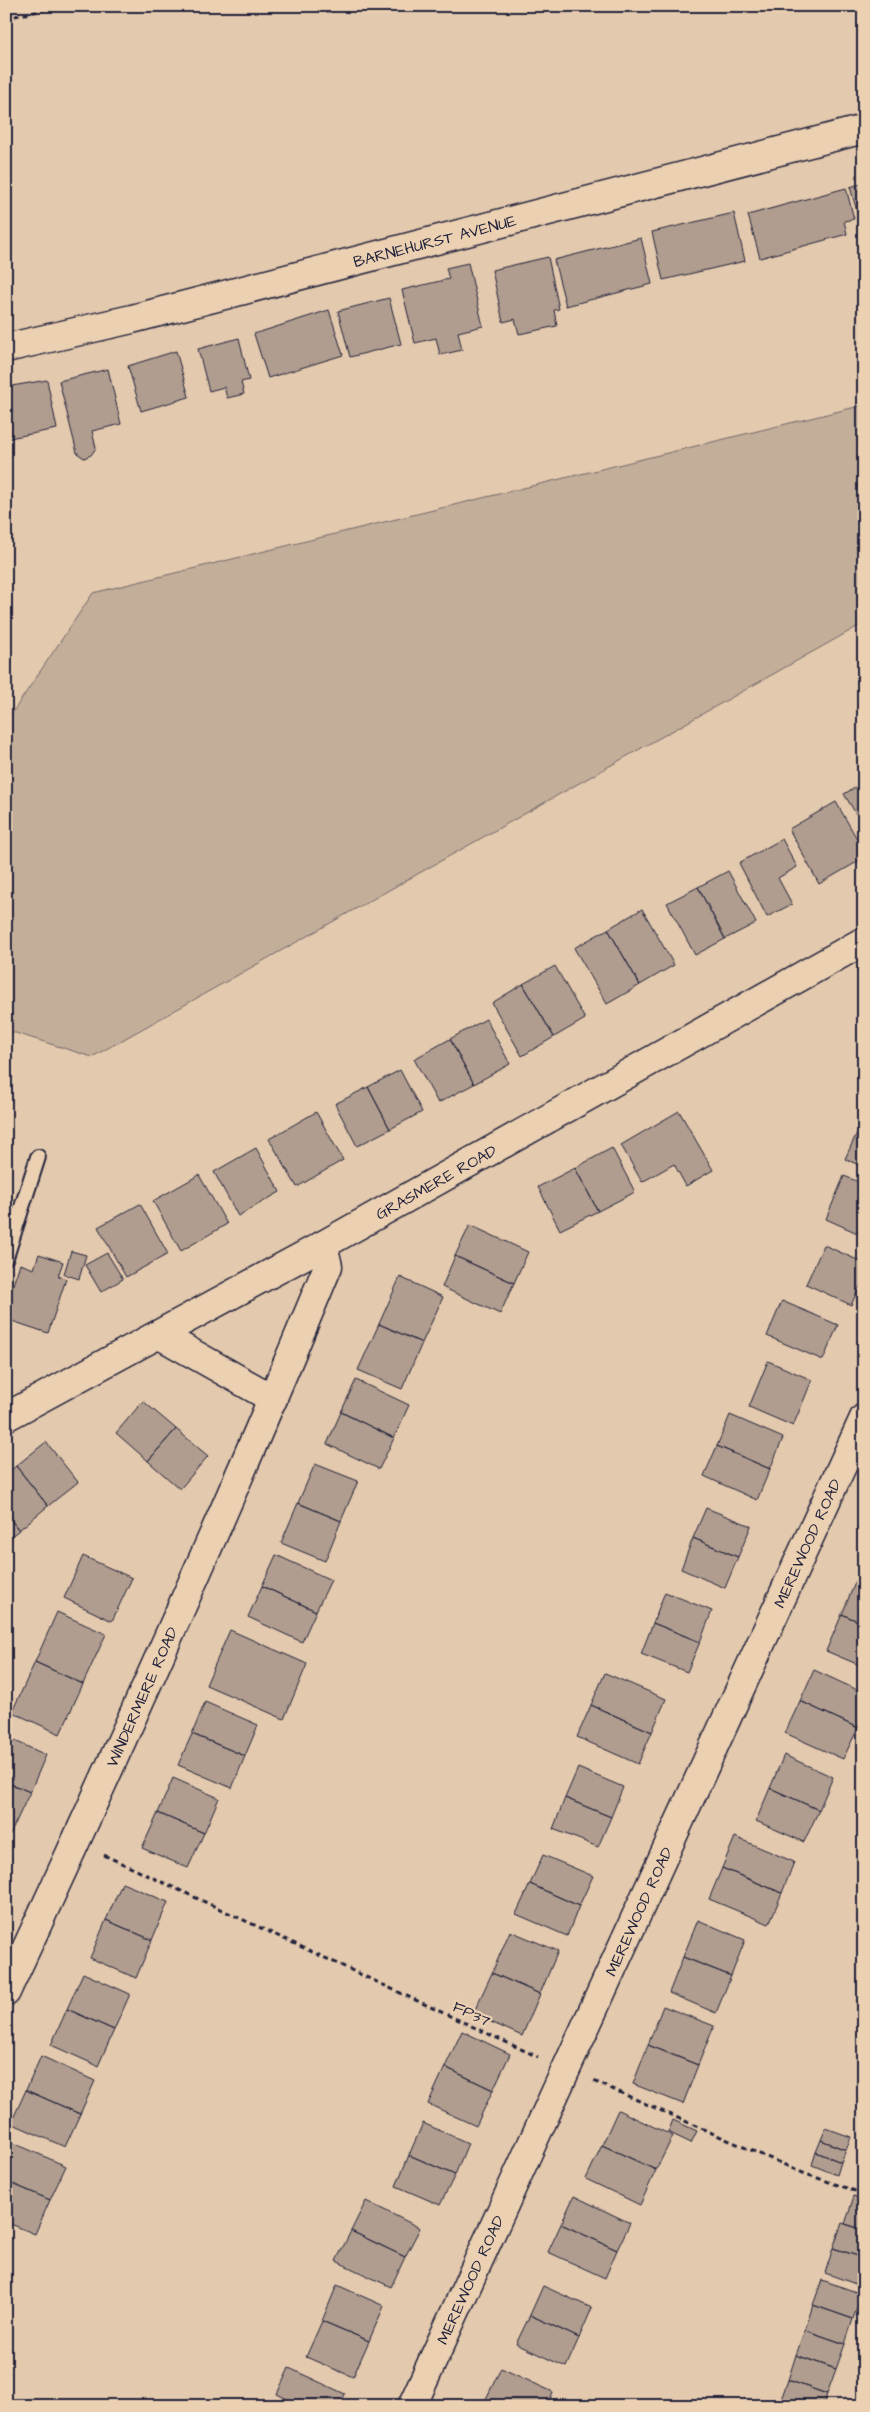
<svg xmlns="http://www.w3.org/2000/svg" width="870" height="2412" viewBox="0 0 870 2412" font-family="'Architects Daughter',sans-serif">
<style>
.green{fill:#c3ae9a;stroke:#72686a}
.building{fill:#b09d8f;stroke:#22223b}
.lines{fill:none;stroke-linecap:round;stroke-linejoin:round}
.lane-casing{stroke:#22223b;stroke-width:18}
.street-casing{stroke:#22223b;stroke-width:31}
.path{stroke:#22223b;stroke-width:3;stroke-dasharray:5 4;stroke-linecap:butt}
.lane{stroke:#ebd0b2;stroke-width:14}
.street{stroke:#ebd0b2;stroke-width:28}
.labels{text-anchor:middle;stroke-width:4.5;stroke-linejoin:round;paint-order:stroke}
.street-label{font-size:16px;fill:#22223b;stroke:#ebd0b2}
</style>
<rect width="100%" height="100%" fill="#e3c9ad"/>
<filter id="ink" filterUnits="userSpaceOnUse"><feTurbulence type="fractalNoise" baseFrequency=".02" numOctaves="2"/><feDisplacementMap in="SourceGraphic" scale="10" xChannelSelector="R" yChannelSelector="G"/><feConvolveMatrix kernelMatrix="1 2 1 2 8 2 1 2 1" color-interpolation-filters="sRGB"/></filter>
<g filter="url(#ink)">
<!-- green -->
<path class="green" d="M864,405V623L92,1057L6,1030V722L93,593Z"/>
<!-- building -->
<path class="building" d="M864,183V236L850,187Z
M846,188L854,219L844,221L847,234L760,258L748,215Z
M734,213L745,261L663,280L652,232Z
M641,238L652,284L566,306L554,260Z
M548,257L559,309L554,310L557,326L519,334L515,319L503,322L492,270Z
M468,263L483,326L458,332L462,350L440,355L436,338L415,343L402,290L449,279L446,268Z
M389,298L401,344L350,357L338,311Z
M329,310L343,355L268,378L254,334Z
M239,338L249,380L241,382L244,394L227,398L224,387L209,391L198,349Z
M176,351L189,397L141,411L128,366Z
M108,369L121,424L92,431L96,448L91,455L84,458L77,453L59,381Z
M47,380L57,429L9,438L6,424V387Z
M864,782V827L844,794Z
M836,802L864,851V858L819,884L789,829Z
M782,839L797,867L778,878L792,904L767,917L739,863Z
M728,871L756,923L725,939L698,887Z
M698,887L725,939L695,955L667,903Z
M642,909L674,965L640,985L608,929Z
M608,929L640,985L607,1004L574,948Z
M555,966L585,1019L554,1037L523,984Z
M523,984L554,1037L522,1056L492,1003Z
M486,1019L510,1064L474,1084L450,1039Z
M450,1039L474,1084L438,1103L414,1059Z
M400,1070L422,1112L390,1129L368,1087Z
M368,1087L390,1129L357,1146L335,1104Z
M679,1111L713,1170L686,1186L674,1164L642,1182L621,1145Z
M316,1112L343,1160L297,1187L269,1139Z
M861,1124L864,1126V1167L845,1159Z
M256,1148L280,1192L238,1216L214,1172Z
M612,1148L635,1192L598,1211L575,1168Z
M575,1168L598,1211L560,1230L538,1187Z
M199,1175L227,1224L181,1251L153,1201Z
M844,1176L864,1184V1236L826,1219Z
M140,1204L168,1254L126,1277L98,1227Z
M470,1225L528,1252L514,1283L455,1256Z
M824,1245L864,1263V1278L851,1305L806,1284Z
M71,1251L86,1255L79,1279L64,1274Z
M107,1253L123,1279L101,1292L85,1265Z
M39,1254L63,1262L58,1276L66,1279L48,1333L6,1319V1305L20,1264L34,1269Z
M455,1256L514,1283L500,1314L442,1287Z
M400,1277L443,1297L422,1343L379,1324Z
M782,1301L838,1325L823,1360L767,1336Z
M379,1324L422,1343L402,1389L358,1370Z
M768,1361L812,1380L793,1426L749,1407Z
M356,1380L409,1405L394,1438L341,1412Z
M143,1401L176,1429L148,1461L116,1433Z
M341,1412L394,1438L379,1469L327,1444Z
M730,1415L783,1438L770,1469L717,1446Z
M176,1429L208,1456L180,1489L148,1461Z
M46,1442L78,1482L48,1506L16,1466Z
M717,1446L770,1469L757,1500L704,1476Z
M315,1464L358,1481L341,1521L298,1503Z
M16,1466L48,1506L19,1530L6,1514V1474Z
M298,1503L341,1521L325,1561L281,1543Z
M706,1508L751,1526L738,1557L693,1538Z
M6,1514L19,1530L6,1540Z
M693,1538L738,1557L725,1588L681,1569Z
M276,1555L331,1580L316,1611L262,1586Z
M83,1556L132,1578L112,1621L64,1598Z
M857,1578L864,1580V1624L842,1614Z
M262,1586L316,1611L302,1642L248,1617Z
M665,1592L712,1611L700,1642L653,1623Z
M57,1612L106,1634L83,1684L35,1662Z
M842,1614L864,1624V1667L826,1651Z
M653,1623L700,1642L687,1672L641,1654Z
M230,1630L307,1664L284,1719L206,1685Z
M35,1662L83,1684L60,1734L12,1712Z
M814,1670L864,1693V1714L858,1728L800,1701Z
M605,1673L666,1699L652,1732L591,1705Z
M800,1701L858,1728L843,1759L785,1733Z
M205,1702L258,1725L245,1756L192,1734Z
M591,1705L652,1732L638,1764L577,1737Z
M192,1734L245,1756L232,1788L178,1765Z
M6,1737L46,1755L30,1792L6,1782Z
M784,1755L833,1777L819,1810L770,1788Z
M578,1768L623,1787L611,1817L565,1798Z
M173,1778L219,1798L204,1833L158,1813Z
M6,1782L30,1792L6,1843Z
M770,1788L819,1810L804,1842L756,1821Z
M565,1798L611,1817L598,1847L553,1829Z
M158,1813L204,1833L188,1868L142,1848Z
M735,1837L794,1862L782,1893L722,1868Z
M543,1855L593,1876L579,1906L530,1884Z
M722,1868L782,1893L769,1924L709,1899Z
M122,1883L168,1902L152,1940L106,1920Z
M530,1884L579,1906L567,1936L516,1914Z
M106,1920L152,1940L136,1978L90,1958Z
M698,1920L745,1940L731,1976L683,1957Z
M510,1931L558,1951L540,1994L492,1973Z
M683,1957L731,1976L716,2013L669,1993Z
M83,1973L130,1994L114,2030L67,2009Z
M492,1973L540,1994L522,2036L473,2014Z
M663,2006L714,2026L698,2065L648,2045Z
M67,2009L114,2030L98,2066L51,2045Z
M462,2031L510,2054L493,2090L445,2067Z
M648,2045L698,2065L683,2104L633,2084Z
M41,2056L95,2081L80,2114L26,2090Z
M445,2067L493,2090L476,2126L428,2104Z
M26,2090L80,2114L65,2147L11,2123Z
M618,2110L673,2136L656,2170L602,2145Z
M673,2120L697,2131L691,2143L668,2132Z
M423,2123L468,2143L455,2175L409,2155Z
M826,2128L851,2137L846,2150L821,2140Z
M821,2140L846,2150L841,2162L816,2152Z
M9,2141L66,2166L50,2200L6,2181V2146Z
M602,2145L656,2170L640,2205L586,2179Z
M816,2152L841,2162L837,2175L812,2165Z
M409,2155L455,2175L440,2205L396,2186Z
M6,2181L50,2200L35,2234L6,2222Z
M574,2196L630,2223L617,2250L561,2224Z
M854,2196L864,2200V2230L845,2224Z
M366,2201L420,2228L405,2257L351,2231Z
M842,2223L864,2230V2258L833,2248Z
M561,2224L617,2250L605,2278L548,2252Z
M351,2231L405,2257L391,2287L336,2261Z
M833,2248L864,2258V2287L825,2273Z
M822,2280L862,2294L853,2319L813,2305Z
M337,2285L384,2306L369,2341L322,2321Z
M543,2286L592,2308L579,2338L530,2315Z
M813,2305L853,2319L845,2344L805,2330Z
M530,2315L579,2338L566,2367L516,2344Z
M322,2321L369,2341L353,2377L306,2357Z
M805,2330L845,2344L836,2369L796,2355Z
M796,2355L836,2369L827,2394L788,2380Z
M289,2368L345,2394L340,2406H289L291,2401L277,2394Z
M501,2368L553,2392L547,2406H488L484,2403Z
M788,2380L827,2394L823,2406L779,2405Z"/>
<g class="lines">
<!-- lane casing -->
<g class="lane-casing">
<path id="lane" d="M6,1257L38,1157"/>
</g>
<!-- street casing -->
<g class="street-casing">
<g id="street">
<path id="s1" d="M6,348L132,319L864,129"/>
<path d="M160,1335L273,1399"/>
<path id="s2" d="M6,1417L323,1245L864,941"/>
<path id="s3" d="M6,1992C118,1752 227,1511 328,1266L323,1245"/>
<path id="s4" d="M412,2406L864,1418"/>
</g>
</g>
<!-- path -->
<path class="path" d="M6,18L62,6
M104,1855L538,2057
M594,2081L803,2173L864,2194"/>
<!-- lane -->
<use href="#lane" class="lane"/>
<!-- street -->
<use href="#street" class="street"/>
</g>
</g>
<g class="labels">
<!-- street labels -->
<g class="street-label">
<text dy="6" stroke="none"><textPath href="#s1" startOffset="442">BARNEHURST AVENUE</textPath></text>
<text dy="6" stroke="none"><textPath href="#s2" startOffset="490">GRASMERE ROAD</textPath></text>
<text dy="6" stroke="none"><textPath href="#s4" startOffset="949">MEREWOOD ROAD</textPath></text>
<text dy="6" stroke="none"><textPath href="#s3" startOffset="325">WINDERMERE ROAD</textPath></text>
<text dy="6" stroke="none"><textPath href="#s4" startOffset="544">MEREWOOD ROAD</textPath></text>
<text transform="translate(472 2013) rotate(25)" y="6">FP37</text>
<text dy="6" stroke="none"><textPath href="#s4" startOffset="139">MEREWOOD ROAD</textPath></text>
</g>
</g>
<!-- margin -->
<rect width="870" height="2412" fill="none" stroke="#ebd0b2" stroke-width="25"/>
<rect x="12" y="12" width="845" height="2387" fill="none" stroke="#22223b" stroke-width="2" filter="url(#ink)"/>
</svg>
